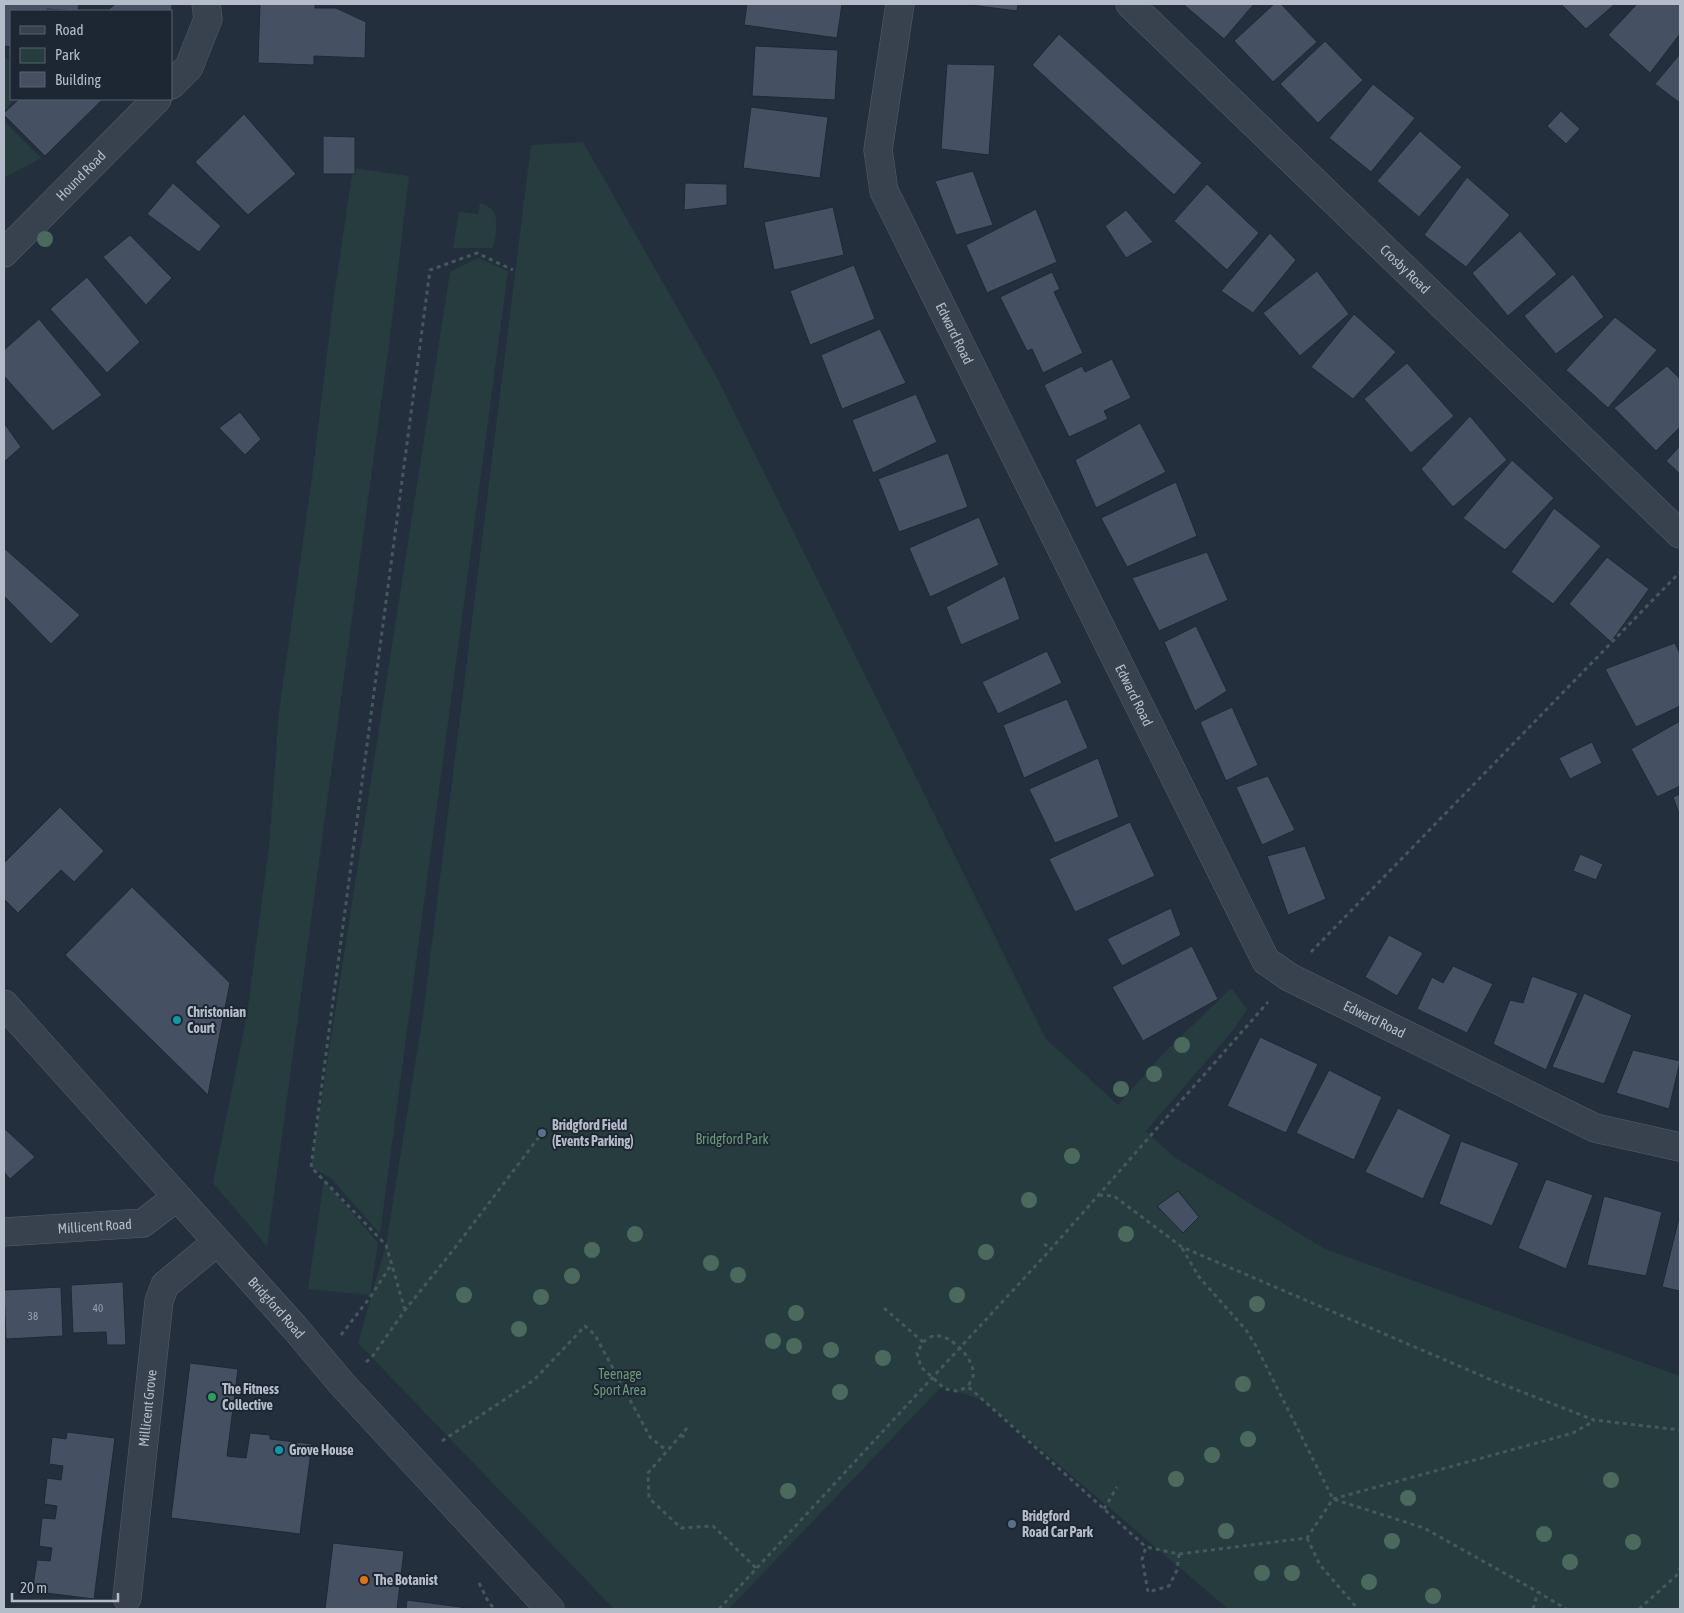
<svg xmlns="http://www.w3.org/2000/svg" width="1684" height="1613" viewBox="0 0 1684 1613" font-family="'Asap Condensed',sans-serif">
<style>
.green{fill:#263c3f}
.building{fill:#455162;stroke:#1f2835}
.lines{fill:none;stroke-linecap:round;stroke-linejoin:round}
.minor-casing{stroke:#565f6c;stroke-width:29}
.path{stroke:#44595c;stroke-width:3;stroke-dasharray:4 4;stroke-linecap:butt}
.minor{stroke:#38414e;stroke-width:28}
.tree{fill:#4b6a5d}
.culture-dot{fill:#0f9aa8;stroke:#1d2633;stroke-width:2}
.service-dot{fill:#5c6f8a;stroke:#1d2633;stroke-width:2}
.leisure-dot{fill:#2e9e5b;stroke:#1d2633;stroke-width:2}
.food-dot{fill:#e8710a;stroke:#1d2633;stroke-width:2}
.labels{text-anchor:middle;stroke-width:4;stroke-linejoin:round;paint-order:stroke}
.number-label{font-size:11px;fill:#98a1af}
.street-label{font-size:14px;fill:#b4bcc9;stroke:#1d2633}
.poi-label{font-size:14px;font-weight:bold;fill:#b4bcc9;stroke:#1d2633;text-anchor:start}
.park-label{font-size:14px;fill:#6b9a76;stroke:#1d2633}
</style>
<rect width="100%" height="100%" fill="#242f3e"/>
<!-- green -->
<path class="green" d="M4,57L11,62V99H15L4,111Z
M4,121L41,158L4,178Z
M583,142L715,374L1046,1039L1118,1105L1163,1054L1231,988L1247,1009L1234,1029L1146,1131L1174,1157L1325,1249L1680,1376V1609H1228L984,1401L942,1386L729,1609H614L358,1343L386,1245L423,1015L531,145Z
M353,168L409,176L390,337L267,1246L213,1183L247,1015L269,847L279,712L312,477L334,296Z
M480,203C503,209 496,230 493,248H453L459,212L478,214Z
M478,258L508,271L380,1234L331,1178L311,1167L450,272Z
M324,1180L378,1243L370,1295L308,1289Z"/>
<!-- building -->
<path class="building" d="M4,4H79L78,11L47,9V11H11V47L4,46Z
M115,4H172L171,31V11H107Z
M260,4H315V8H336L366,22L365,58L314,56V65L258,63Z
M747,4H842L837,38L744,25Z
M963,4H1018L1017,11Z
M1183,4H1254L1224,39Z
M1274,4H1281L1317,42L1273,82L1234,41Z
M1561,4H1615L1586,29Z
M1637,4H1680V34L1650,73L1608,35Z
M1059,34L1202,163L1174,195L1032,65Z
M1325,41L1363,80L1318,123L1280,84Z
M755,46L838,50L835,100L752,96Z
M1680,54V103L1655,84Z
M947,64L995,65L989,155L941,149Z
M1373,84L1415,118L1371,172L1329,138Z
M19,99H103L45,156L4,115V113Z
M751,107L828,117L820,178L743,168Z
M1561,111L1580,129L1566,144L1547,126Z
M244,114L296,174L248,215L195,162Z
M1420,131L1462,167L1419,217L1377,181Z
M323,136L355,137V174H323Z
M973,171L993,225L956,235L935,181Z
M1467,177L1510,215L1466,267L1424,235Z
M173,183L221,226L199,252L147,214Z
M685,183L727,184V205L684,210Z
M1207,184L1259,233L1227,270L1174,221Z
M833,207L844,255L774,270L764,222Z
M1036,209L1057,262L987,293L966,245Z
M1126,210L1153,242L1126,258L1105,226Z
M1520,231L1557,274L1508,316L1472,273Z
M1270,233L1296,260L1253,313L1221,291Z
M130,235L172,278L146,305L103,257Z
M854,265L875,319L810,345L790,291Z
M1317,271L1349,314L1300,356L1263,313Z
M1052,272L1060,289L1054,292L1083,353L1043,373L1032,349L1027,351L1000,297Z
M1573,274L1604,317L1556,354L1524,316Z
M87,277L140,342L107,373L50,309Z
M1354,314L1396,352L1353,399L1311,367Z
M1615,317L1657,350L1608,408L1566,370Z
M39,319L102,395L53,431L4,376V350Z
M880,329L906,383L842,409L821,355Z
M1112,359L1131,398L1104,411L1108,419L1069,437L1044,385L1082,366L1085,372Z
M1407,363L1454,416L1411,453L1364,399Z
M1667,366L1680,379V427L1656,451L1614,408Z
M916,394L937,442L873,473L852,420Z
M240,412L261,439L245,455L219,428Z
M1470,416L1507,460L1453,507L1421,469Z
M4,423L21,447L4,462Z
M1140,423L1166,472L1096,508L1075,460Z
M1680,446V474L1666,461Z
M948,453L968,507L899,532L878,479Z
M1512,460L1554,498L1505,550L1463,518Z
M1176,482L1197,536L1127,567L1101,518Z
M1554,508L1601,546L1553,604L1511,572Z
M979,517L999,565L930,597L909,548Z
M4,548L80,615L51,644L4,596Z
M1207,552L1228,600L1159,631L1132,578Z
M1607,557L1649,589L1611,642L1569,604Z
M1005,576L1020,619L961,645L946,607Z
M1196,626L1227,691L1195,711L1164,642Z
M1675,643L1680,654V706L1636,727L1605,669Z
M1047,651L1062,683L998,714L982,682Z
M1067,699L1088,748L1024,778L1003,725Z
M1232,707L1258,765L1226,781L1200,722Z
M1680,721V786L1657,797L1631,749Z
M1592,742L1602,763L1570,779L1559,758Z
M1098,758L1119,817L1055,843L1029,789Z
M1268,776L1295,830L1262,845L1236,787Z
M1680,794V816L1673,797Z
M60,807L104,851L74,882L61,870L18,913L4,899V863Z
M1130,822L1155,876L1075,912L1049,859Z
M1305,846L1326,899L1288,915L1267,856Z
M1580,854L1603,864L1596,880L1573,871Z
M132,887L230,983L208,1095L65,955Z
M1171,908L1181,935L1122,966L1107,939Z
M1389,935L1423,953L1397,996L1365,977Z
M1192,946L1218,999L1143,1041L1112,987Z
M1453,966L1493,984L1467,1033L1417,1009L1432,977L1443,983Z
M1532,976L1578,993L1546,1070L1493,1044L1510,1000L1523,1003Z
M1584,993L1632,1015L1604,1084L1552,1067Z
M1260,1037L1318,1064L1286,1133L1227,1106Z
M1633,1050L1680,1061L1669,1109L1616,1093Z
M1329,1070L1382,1097L1354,1160L1296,1133Z
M1398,1108L1451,1135L1423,1199L1365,1172Z
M4,1128L35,1157L10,1179L4,1172Z
M1461,1141L1519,1163L1492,1226L1439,1204Z
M1546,1179L1593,1195L1566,1269L1518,1248Z
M1178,1191L1199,1217L1183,1233L1157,1206Z
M1604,1196L1662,1212L1646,1276L1587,1265Z
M1679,1218H1680V1291L1662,1287Z
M123,1282L126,1345H107L106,1332L73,1333L71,1285Z
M61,1287L63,1336L6,1339L4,1290Z
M190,1363L238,1369L227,1456L246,1458L250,1433L270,1435V1439L312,1444L300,1534L171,1518Z
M67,1432L115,1438L94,1599L46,1593L47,1587L33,1586L37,1560L50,1561L52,1548L39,1546L42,1518L55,1519L57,1506L44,1504L47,1478L61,1480L63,1466L49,1464L52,1437L66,1439Z
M333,1543L404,1551L397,1609H325Z
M407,1600L475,1609H406Z"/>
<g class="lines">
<!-- minor casing -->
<g class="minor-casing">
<g id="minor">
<path id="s1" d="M900,4L878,150L884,191L1266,961L1289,977L1595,1128L1680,1147"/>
<path id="s2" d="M1130,4L1680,534"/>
<path d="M171,85L189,67L208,19L206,4"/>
<path id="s3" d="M4,253L157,99"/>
<path id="s4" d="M4,1004L295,1328L342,1384L550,1609"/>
<path id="s5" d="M4,1232L143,1223L177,1197"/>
<path id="s6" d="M127,1598L159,1301L165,1285L217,1242"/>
</g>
</g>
<!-- path -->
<path class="path" d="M1311,952L1680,572
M1099,1195L1114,1196L1182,1247L1494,1381L1594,1420L1680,1430
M1044,1244L1051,1249
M1182,1248L1199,1277L1246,1330L1256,1346L1333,1499L1424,1528L1538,1592L1566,1609
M884,1308L923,1342L917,1353L921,1367L945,1389L957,1391L968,1387L972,1390L1146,1547
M405,1310L386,1245L311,1167L430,270L477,253L513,270
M341,1335L371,1296L391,1265
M923,1342C926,1340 931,1336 934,1336C950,1333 976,1360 973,1376C972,1379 969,1384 968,1387
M366,1362L372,1357L405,1310L454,1249L542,1133
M687,1428L648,1473L649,1498L681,1528L713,1526L757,1569
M681,1435L687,1439
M442,1441L534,1380L585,1326L595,1335L650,1437L667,1451
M1104,1509L1117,1487
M1307,1538L1320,1565L1358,1609
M1179,1554L1177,1570L1169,1586L1148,1592L1142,1559L1146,1547L1179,1554L1307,1538L1333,1499L1573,1433L1594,1421
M479,1583L489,1603L495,1609
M719,1609L1051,1249L1268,1002
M1533,1609L1538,1592
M1639,1609L1676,1576L1680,1568"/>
<!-- minor -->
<use href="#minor" class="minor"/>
</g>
<!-- trees -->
<g class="tree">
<circle cx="45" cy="239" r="8"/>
<circle cx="1182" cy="1045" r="8"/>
<circle cx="1154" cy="1074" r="8"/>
<circle cx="1121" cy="1089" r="8"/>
<circle cx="1072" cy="1156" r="8"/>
<circle cx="1029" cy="1200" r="8"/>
<circle cx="635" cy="1234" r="8"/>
<circle cx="1126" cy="1234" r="8"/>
<circle cx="592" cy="1250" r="8"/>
<circle cx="986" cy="1252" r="8"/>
<circle cx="711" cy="1263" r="8"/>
<circle cx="738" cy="1275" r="8"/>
<circle cx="572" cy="1276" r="8"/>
<circle cx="464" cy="1295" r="8"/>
<circle cx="957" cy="1295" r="8"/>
<circle cx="541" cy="1297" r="8"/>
<circle cx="1257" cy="1304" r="8"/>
<circle cx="796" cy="1313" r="8"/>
<circle cx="519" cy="1329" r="8"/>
<circle cx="773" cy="1341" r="8"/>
<circle cx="794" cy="1346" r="8"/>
<circle cx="831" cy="1350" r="8"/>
<circle cx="883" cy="1358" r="8"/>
<circle cx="1243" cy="1384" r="8"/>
<circle cx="840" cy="1392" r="8"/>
<circle cx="1248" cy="1439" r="8"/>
<circle cx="1212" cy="1455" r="8"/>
<circle cx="1176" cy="1479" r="8"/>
<circle cx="1611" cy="1480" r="8"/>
<circle cx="788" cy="1491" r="8"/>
<circle cx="1408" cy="1498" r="8"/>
<circle cx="1226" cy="1531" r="8"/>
<circle cx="1544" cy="1534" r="8"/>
<circle cx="1392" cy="1541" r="8"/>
<circle cx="1633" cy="1542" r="8"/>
<circle cx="1570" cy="1562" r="8"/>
<circle cx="1262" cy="1573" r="8"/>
<circle cx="1292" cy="1573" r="8"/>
<circle cx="1369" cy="1582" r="8"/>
<circle cx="1433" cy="1596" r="8"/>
</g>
<!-- markers -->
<g class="culture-dot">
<circle cx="177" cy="1020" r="5"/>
<circle cx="279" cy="1450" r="5"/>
</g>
<g class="service-dot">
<circle cx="542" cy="1133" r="5"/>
<circle cx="1012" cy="1524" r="5"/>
</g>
<circle class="leisure-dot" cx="212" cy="1397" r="5"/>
<circle class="food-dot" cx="364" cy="1580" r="5"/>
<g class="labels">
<!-- number labels -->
<g class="number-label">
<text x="98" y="1312">40</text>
<text x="33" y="1320">38</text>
</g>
<!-- street labels -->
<g class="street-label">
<text dy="5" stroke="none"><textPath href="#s3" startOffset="109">Hound Road</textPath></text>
<text dy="5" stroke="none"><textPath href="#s2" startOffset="382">Crosby Road</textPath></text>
<text dy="5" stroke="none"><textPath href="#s1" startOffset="348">Edward Road</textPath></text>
<text dy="5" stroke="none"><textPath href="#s1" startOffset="752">Edward Road</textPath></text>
<text dy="5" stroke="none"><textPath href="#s1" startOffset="1172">Edward Road</textPath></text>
<text dy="5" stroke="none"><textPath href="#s5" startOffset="91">Millicent Road</textPath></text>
<text dy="5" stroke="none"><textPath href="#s4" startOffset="408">Bridgford Road</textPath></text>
<text dy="5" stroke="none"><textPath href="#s6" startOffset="191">Millicent Grove</textPath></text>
</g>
<!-- poi labels -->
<g class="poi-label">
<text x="187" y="1017">Christonian<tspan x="187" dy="16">Court</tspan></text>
<text x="552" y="1130">Bridgford Field<tspan x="552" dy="16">(Events Parking)</tspan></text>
<text x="222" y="1394">The Fitness<tspan x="222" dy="16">Collective</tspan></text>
<text x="289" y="1455">Grove House</text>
<text x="1022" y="1521">Bridgford<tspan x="1022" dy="16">Road Car Park</tspan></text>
<text x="374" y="1585">The Botanist</text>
</g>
<!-- park labels -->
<g class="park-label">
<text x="732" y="1144">Bridgford Park</text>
<text x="620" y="1379">Teenage<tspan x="620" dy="16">Sport Area</tspan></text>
</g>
</g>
<!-- border -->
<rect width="1684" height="1613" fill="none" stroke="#b4bcc9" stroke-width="10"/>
<!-- legend -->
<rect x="10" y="10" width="162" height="90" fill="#1d2633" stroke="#59626f"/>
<rect x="20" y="26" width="25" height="8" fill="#38414e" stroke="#59626f"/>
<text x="55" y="35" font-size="15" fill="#b4bcc9">Road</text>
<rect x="20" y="48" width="25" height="15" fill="#263c3f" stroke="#59626f"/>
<text x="55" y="60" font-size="15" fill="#b4bcc9">Park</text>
<rect x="20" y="72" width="25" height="15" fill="#455162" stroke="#59626f"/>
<text x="55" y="85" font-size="15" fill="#b4bcc9">Building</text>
<!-- scale -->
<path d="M12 1593v8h106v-8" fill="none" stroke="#b4bcc9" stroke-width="2.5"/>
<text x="20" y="1593" font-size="15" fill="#b4bcc9" stroke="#1d2633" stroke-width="4" paint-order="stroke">20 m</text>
</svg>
